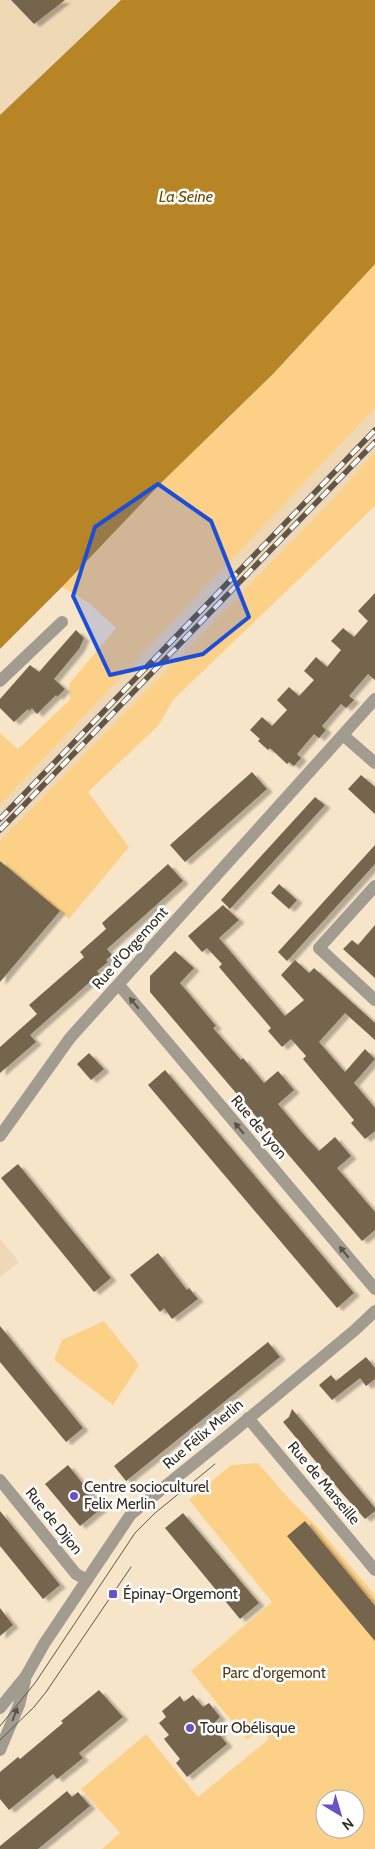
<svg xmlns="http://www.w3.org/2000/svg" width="375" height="1849" viewBox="0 0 375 1849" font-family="Cabin,sans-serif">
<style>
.built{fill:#eed8b6}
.green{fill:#fdd088;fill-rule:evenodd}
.water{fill:#b78525}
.building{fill:#75654d;filter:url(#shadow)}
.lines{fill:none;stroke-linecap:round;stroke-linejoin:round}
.street{stroke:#a29b90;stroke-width:12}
.tram{stroke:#5f5548;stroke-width:1}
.rail-casing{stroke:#5f5548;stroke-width:5.5}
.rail{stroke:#fff;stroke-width:4;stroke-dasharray:11;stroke-linecap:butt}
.oneway{fill:#5a5348}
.marked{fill:#1d4ed8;fill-opacity:0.2;stroke:#1d4ed8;stroke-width:4;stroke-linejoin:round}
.poi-dot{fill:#6a50c9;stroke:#fff;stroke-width:2}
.labels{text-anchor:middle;stroke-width:5;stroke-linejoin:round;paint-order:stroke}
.street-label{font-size:15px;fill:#332c22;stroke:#fff}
.poi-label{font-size:15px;fill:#332c22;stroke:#fff;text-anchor:start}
.park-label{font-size:15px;fill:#533d18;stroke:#fff}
.water-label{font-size:16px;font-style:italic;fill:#6f4d02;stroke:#fff}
</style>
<defs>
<filter id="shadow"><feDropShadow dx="5.5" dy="3" stdDeviation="1" flood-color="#0004"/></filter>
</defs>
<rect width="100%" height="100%" fill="#f7e5ca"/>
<!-- built -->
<path class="built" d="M0,0H121L0,115Z
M375,408V470L0,860V805Z
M0,1239L19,1262L0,1277Z"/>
<!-- green -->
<path class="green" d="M375,264V408L0,805V733L18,749L70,700L69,684L116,628L89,603L62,587L162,482L273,374Z
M375,452V506L173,700L159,725L88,792L129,847L69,919L0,861V841L335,497Z
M104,1321L139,1365L113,1405L54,1360L62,1340Z
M258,1463L290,1500L320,1530L375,1595V1849H102L120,1833L81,1789L146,1734L198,1797L269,1739L262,1728L247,1740L191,1671L272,1602L189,1500L231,1465ZM325,1799H355V1829H325Z"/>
<!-- water -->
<path class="water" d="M121,0H375V264L273,374L162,482L62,587L0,649V115Z"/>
<!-- building -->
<path class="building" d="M11,0H65L34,24Z
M375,593V680L368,674L349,696L354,700L346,708L341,704L322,726L326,730L319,738L314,734L297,754L301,758L294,766L289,762L287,764L270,748L268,750L258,741L260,739L250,730L262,717L272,726L287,710L277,700L289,687L299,696L314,680L304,671L316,657L327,667L341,650L331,641L343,628L354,637L368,621L358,611Z
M76,630L84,638L79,649L54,679L65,689L57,697L56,695L37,714L32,708L29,711L28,709L14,722L0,708V699L30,665L39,672Z
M252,772L267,789L185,862L170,845Z
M361,775L375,787V814L348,789Z
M315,797L325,805L230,909L221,900Z
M375,845V864L287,961L278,952Z
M0,861L60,911L0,982Z
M168,864L183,881L107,949L112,955L106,960L108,962L97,971L99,974L30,1035L36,1042L0,1073V1047L37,1014L29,1005L84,957L80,952L106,929L102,923Z
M279,884L297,900L289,909L271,893Z
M223,905L239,920L219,938L285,1016L304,1000L281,975L295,960L309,973L314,968L375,1023V1040L345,1013L319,1042L345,1072L365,1049L375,1059L354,1083L375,1108V1131L365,1139L351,1123L354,1120L303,1059L306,1056L291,1039L282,1047L268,1031L271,1028L219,967L222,964L207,948L202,952L188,936Z
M375,925V978L343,949L352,940L358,945Z
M175,951L194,968L180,983L216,1026L213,1028L241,1060L243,1058L264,1083L278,1071L294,1090L278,1104L303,1134L319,1151L335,1137L351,1156L337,1168L375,1212V1230L362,1241L150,992V976Z
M89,1053L104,1069L91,1080L77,1064Z
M165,1070L354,1293L337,1308L148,1085Z
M18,1164L111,1278L94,1292L1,1178Z
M158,1253L187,1290L189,1288L198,1299L172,1319L164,1308L160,1312L130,1275Z
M0,1326L83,1428L66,1442L0,1362Z
M268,1342L280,1357L126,1481L114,1466Z
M366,1357L375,1368V1379L366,1386L360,1378L332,1400L319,1385L331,1375L336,1381Z
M292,1409L375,1508V1511L365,1519L341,1492L283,1422L289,1417Z
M68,1465L102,1508L80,1526L45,1484Z
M0,1511L60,1585L43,1599L0,1546Z
M183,1513L259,1603L240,1619L165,1528Z
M305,1521L375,1606V1641L287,1536Z
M0,1608L13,1625L0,1636Z
M99,1690L123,1717L79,1753L83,1758L57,1779L53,1774L9,1810L0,1799V1772L18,1757L20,1759L63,1723L61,1721Z
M193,1695L203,1707L209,1703L220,1717L214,1723L222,1732L219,1734L227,1744L187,1777L176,1763L180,1759L164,1739L169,1735L159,1723L166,1717L162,1711L180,1696L184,1702Z
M67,1791L72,1797L78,1792L90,1806L38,1849H0V1846Z"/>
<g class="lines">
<!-- street -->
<path class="street" d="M0,681L62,622
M343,735L375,763
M375,886L319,948L375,1000
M119,985L375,1289
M0,1136L70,1038L375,699
M248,1418L375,1570
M0,1480L76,1574L87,1580
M0,1708L26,1676L44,1644L131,1514L230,1434L355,1330L375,1311
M0,1750L19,1705L25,1680"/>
<!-- tram -->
<path class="tram" d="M0,1726L35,1683L135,1533L155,1513L215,1464
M0,1740L34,1707L46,1692L131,1567"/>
<!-- rail casing -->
<g class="rail-casing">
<path id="rail" d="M0,819L375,430
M0,830L375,442"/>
</g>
<!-- rail -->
<use href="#rail" class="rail"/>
</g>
<!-- one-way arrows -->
<defs><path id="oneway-solid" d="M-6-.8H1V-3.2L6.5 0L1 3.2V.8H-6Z" transform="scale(1.25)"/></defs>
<g class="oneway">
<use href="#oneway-solid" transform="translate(134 1003) rotate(-130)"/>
<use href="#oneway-solid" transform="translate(239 1128) rotate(-130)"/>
<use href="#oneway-solid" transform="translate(344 1252) rotate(-130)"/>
<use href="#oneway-solid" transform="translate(15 1714) rotate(-69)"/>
</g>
<!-- marked area -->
<path class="marked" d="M158,484L211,521L249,617L203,654L110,675L73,596L95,527Z"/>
<!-- markers -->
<g class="poi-dot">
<circle cx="74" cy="1496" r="5"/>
<rect x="108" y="1589" width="10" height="10" rx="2.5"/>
<circle cx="190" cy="1728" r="5"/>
</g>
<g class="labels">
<!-- street labels -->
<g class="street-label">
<text transform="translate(130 948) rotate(-48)" y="5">Rue d'Orgemont</text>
<text transform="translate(259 1127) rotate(50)" y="5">Rue de Lyon</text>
<text transform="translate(203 1434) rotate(-40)" y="5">Rue Félix Merlin</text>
<text transform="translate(324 1483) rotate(50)" y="5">Rue de Marseille</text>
<text transform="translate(54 1521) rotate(51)" y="5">Rue de Dijon</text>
</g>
<!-- poi labels -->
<g class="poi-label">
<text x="84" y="1492">Centre socioculturel<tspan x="84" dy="17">Felix Merlin</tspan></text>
<text x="123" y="1599">Épinay-Orgemont</text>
<text x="200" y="1733">Tour Obélisque</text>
</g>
<!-- park labels -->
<g class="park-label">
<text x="274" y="1678">Parc d'orgemont</text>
</g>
<!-- water labels -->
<g class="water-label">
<text x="186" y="202">La Seine</text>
</g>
</g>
<!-- north arrow -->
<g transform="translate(340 1814) rotate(142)"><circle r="24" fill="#ffffff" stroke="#adaba7"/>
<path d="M0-4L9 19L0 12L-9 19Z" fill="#6a50c9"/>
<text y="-8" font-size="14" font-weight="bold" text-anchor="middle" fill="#332c22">N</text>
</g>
</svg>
